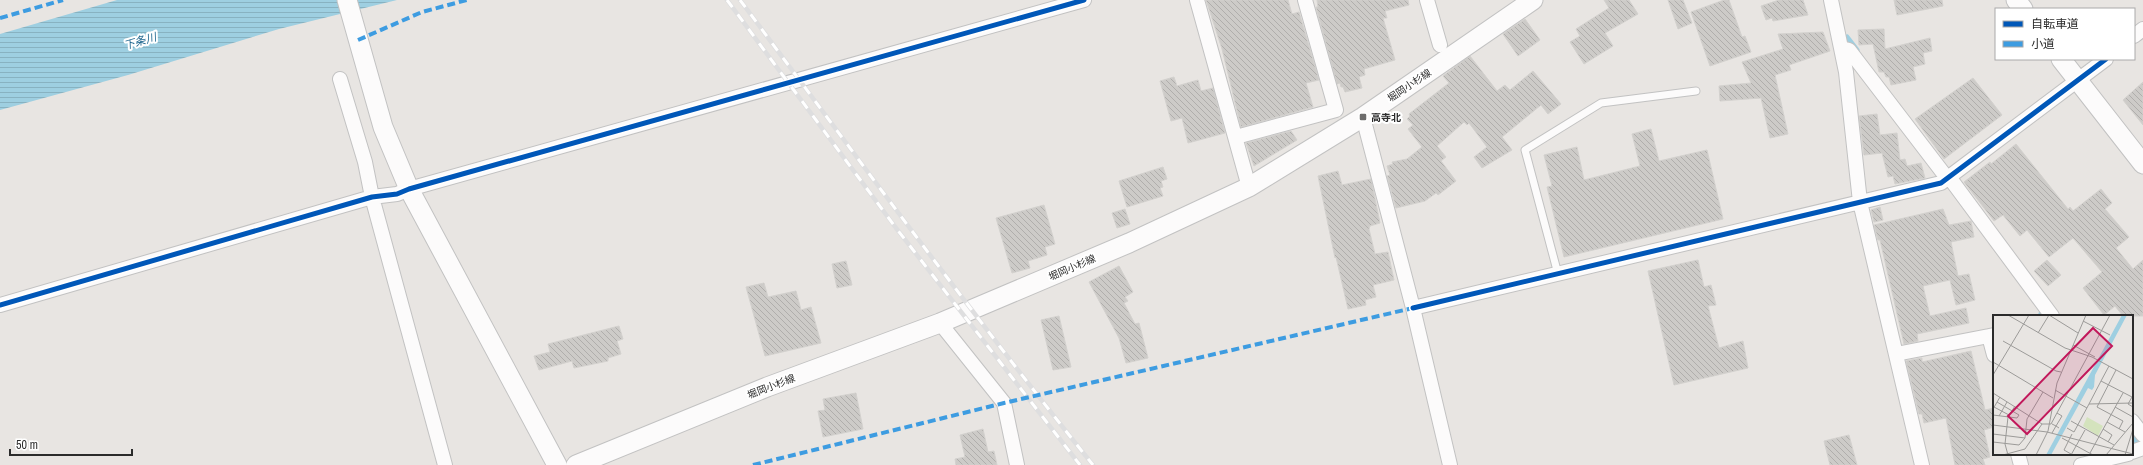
<svg xmlns="http://www.w3.org/2000/svg" width="2143" height="465" viewBox="0 0 2143 465" font-family="'Archivo Narrow','Noto Sans JP',sans-serif">
<style>
.water{fill:url(#water-rules)}
.lines{fill:none;stroke-linecap:round;stroke-linejoin:round}
.stream{stroke:#9ecfe1;stroke-width:5}
.building{fill:url(#building-back-hatch);stroke:#d3d1ce}
.lane-casing{stroke:#c2c2c2;stroke-width:9}
.street-casing{stroke:#c2c2c2;stroke-width:16}
.secondary-casing{stroke:#c2c2c2;stroke-width:21}
.lane{stroke:#fcfbfb;stroke-width:7}
.street{stroke:#fcfbfb;stroke-width:14}
.secondary{stroke:#fcfbfb;stroke-width:19}
.rail-casing{stroke:#dededf;stroke-width:4.5}
.rail{stroke:#fff;stroke-width:3;stroke-dasharray:9;stroke-linecap:butt}
.quiet{stroke:#3d9ce1;stroke-width:4;stroke-dasharray:8 4;stroke-linecap:butt}
.cycleway-casing{stroke:#fff;stroke-width:8}
.cycleway{stroke:#0057b8;stroke-width:5}
.poi-dot{fill:#6d6c6b;stroke:#fff;stroke-width:1.5}
.labels{text-anchor:middle;stroke-width:4;stroke-linejoin:round;paint-order:stroke}
.street-label{font-size:10px;fill:#2b2b2b;stroke:#fff}
.poi-label{font-size:10px;font-weight:bold;fill:#2b2b2b;stroke:#fff;text-anchor:start}
.water-label{font-size:11px;font-style:italic;fill:#1d658e;stroke:#fff}
.inset-road{fill:none;stroke:#9c9b99;stroke-width:1}
.view{fill:#c2185b;fill-opacity:0.15;stroke:#c2185b;stroke-width:2}
.inset-edge{fill:none;stroke:#2b2b2b;stroke-width:2}
</style>
<defs>
<pattern id="water-rules" width="6" height="5" patternUnits="userSpaceOnUse"><rect width="6" height="5" fill="#9ecfe1"/><path d="M0 2.5h6" fill="none" stroke="#88b2c1"/></pattern>
<pattern id="building-back-hatch" width="6" height="6" patternUnits="userSpaceOnUse"><rect width="6" height="6" fill="#cdcbc8"/><path d="M-1 5l2 2M0 0l6 6M5-1l2 2" fill="none" stroke="#b0aeac"/></pattern>
</defs>
<rect width="100%" height="100%" fill="#e8e5e2"/>
<!-- water -->
<path class="water" d="M117,0H397L279,29L128,75L0,110V34Z"/>
<g class="lines">
<!-- stream -->
<path class="stream" d="M1847,37L1857,50
M2041,314L2042,316
M2132,436L2141,448"/>
</g>
<!-- building -->
<path class="building" d="M1206,0H1288L1292,14L1299,12L1319,80L1306,83L1313,107L1241,127L1222,49Z
M1317,0H1408L1409,5L1385,11L1387,18H1383L1395,60L1364,69L1365,75L1359,77L1362,88L1345,92L1343,87H1341L1340,83L1337,84L1316,7H1318Z
M1604,0H1629L1638,14L1605,33L1613,46L1584,64L1570,42L1580,36L1576,29L1609,8Z
M1668,0H1683L1692,23L1678,29Z
M1724,0H1729L1742,37L1745,36L1751,52L1710,66L1691,12Z
M1779,0H1803L1808,15L1773,21L1772,18L1766,20L1761,6Z
M1894,0H1942L1943,6L1897,15Z
M1525,19L1540,40L1518,56L1503,34Z
M1884,29L1885,49L1930,38L1932,51L1923,53L1925,64L1913,67L1916,80L1891,85L1889,77H1886L1884,72H1879L1873,44L1859,45L1858,30Z
M1823,32L1830,51L1789,65L1791,70L1775,75L1788,134L1770,138L1761,98L1720,101L1719,86L1751,83L1742,62L1783,49L1778,34Z
M1470,56L1497,91L1505,85L1510,90L1533,71L1561,104L1548,114L1541,105L1502,137L1512,150L1482,168L1474,157L1487,147L1469,123L1467,125L1464,122L1437,146L1446,157L1441,161L1456,181L1438,195L1436,193L1425,201L1396,208L1387,176L1390,175L1387,166L1393,164L1392,162L1407,159L1422,147L1408,129L1413,125L1407,119L1410,116L1409,114L1449,83L1443,76Z
M1174,77L1177,86L1198,80L1201,91L1213,88L1225,133L1188,143L1182,118L1171,121L1160,81Z
M1973,78L2002,115L1944,159L1915,119Z
M2143,82V125L2123,100Z
M1877,114L1880,135L1897,133L1900,160L1905,159L1907,166L1921,163L1925,178L1895,184L1893,176L1888,177L1882,153L1864,155L1859,116Z
M1651,129L1659,161L1707,150L1723,219L1564,257L1547,187L1552,186L1544,155L1577,147L1584,180L1640,166L1632,134Z
M1291,131L1297,140L1254,166L1246,143Z
M2016,144L2068,209L2070,207L2073,211L2101,189L2112,203L2105,209L2129,237L2116,248L2133,269L2143,260V316H2123L2115,306L2104,315L2083,288L2102,272L2073,238L2049,257L2027,230L2020,236L2003,215L1994,221L1964,182L1990,162L1991,164Z
M1163,167L1167,179L1161,181L1163,187L1160,188L1163,196L1127,207L1119,181Z
M1338,171L1342,185L1371,179L1380,223L1370,226L1369,229L1375,254L1388,252L1394,280L1373,285L1376,297L1365,300L1366,305L1348,309L1336,257L1335,258L1318,176Z
M1044,205L1055,244L1045,247L1047,255L1028,261L1030,268L1012,273L996,218Z
M1880,207L1883,220L1874,222L1871,210Z
M1125,209L1130,224L1117,228L1112,213Z
M1943,209L1949,225L1971,221L1974,237L1951,242L1958,276L1969,274L1975,300L1956,305L1950,280L1923,286L1930,316L1966,308L1969,323L1917,334L1918,341L1904,344L1880,240H1878L1874,225Z
M1698,260L1704,287L1711,285L1716,305L1708,306L1719,348L1743,341L1748,368L1674,385L1648,271Z
M2047,260L2061,275L2048,286L2034,271Z
M846,261L852,285L837,288L832,264Z
M1119,266L1133,292L1125,297L1128,301L1124,303L1135,324L1139,323L1148,358L1126,363L1119,338L1089,282Z
M764,283L768,297L796,291L801,310L811,307L821,343L765,356L746,287Z
M1059,316L1071,367L1053,370L1041,320Z
M619,326L623,339L617,341L621,354L608,358V361L574,368L572,361L539,370L534,356L550,352L548,344Z
M1971,351L1985,410L1994,408V427L1984,430L1990,457L1983,459L1985,465H1955L1946,418L1924,423L1922,414H1919L1906,361L1922,358V362Z
M856,393L863,429L823,437L818,411L825,410L823,399Z
M983,429L988,452L994,451L997,465H956L955,459L965,457L960,435Z
M1849,435L1857,465H1830L1824,441Z"/>
<g class="lines">
<!-- lane casing -->
<g class="lane-casing">
<path id="lane" d="M1558,274L1525,150L1601,103L1696,91"/>
</g>
<!-- street casing -->
<g class="street-casing">
<path id="street" d="M1197,0L1249,187
M1427,0L1440,45
M1831,0L1846,72L1860,202L1922,465
M2134,36L2143,29
M1841,48L1849,50L1947,178
M340,79L365,162L372,197L445,465
M1363,117L1413,308L1450,465
M1236,137L1336,110L1305,0
M1949,177L2052,316
M0,305L372,197L397,194L409,189L1084,0
M1413,308L1941,183L2106,59
M940,323L1004,403L1017,465
M1994,335L1989,336L1994,355
M1896,354L1989,336
M2132,421L2143,435
M2132,452L2143,448
M2018,454L2021,465
M2081,465L2128,454"/>
</g>
<!-- secondary casing -->
<g class="secondary-casing">
<path id="secondary" d="M347,0L383,127L409,189L557,465
M2016,0L2023,9
M2061,59L2143,164
M576,465L767,387L940,323L1129,243L1249,187L1363,117L1533,0"/>
</g>
<!-- lane -->
<use href="#lane" class="lane"/>
<!-- street -->
<use href="#street" class="street"/>
<!-- secondary -->
<use href="#secondary" class="secondary"/>
<!-- rail casing -->
<g class="rail-casing">
<path id="rail" d="M727,0L896,228L1080,465
M740,0C856,156 971,313 1093,465"/>
</g>
<!-- rail -->
<use href="#rail" class="rail"/>
<!-- quiet -->
<path class="quiet" d="M0,18L63,0
M358,40L422,12L467,0
M753,465L1004,403L1413,308"/>
<!-- cycleway casing -->
<g class="cycleway-casing">
<path id="cycleway" d="M0,305L372,197L397,194L409,189L1084,0
M1413,308L1941,183L2106,59"/>
</g>
<!-- cycleway -->
<use href="#cycleway" class="cycleway"/>
</g>
<!-- markers -->
<rect class="poi-dot" x="1359" y="113" width="8" height="8" rx="2"/>
<g class="labels">
<!-- street labels -->
<g class="street-label">
<text transform="translate(1409 85) rotate(-34)" y="4">堀岡小杉線</text>
<text transform="translate(1072 267) rotate(-23)" y="4">堀岡小杉線</text>
<text transform="translate(771 386) rotate(-21)" y="4">堀岡小杉線</text>
</g>
<!-- poi labels -->
<g class="poi-label">
<text x="1371" y="121">高寺北</text>
</g>
<!-- water labels -->
<g class="water-label">
<text transform="translate(140 41) rotate(-16)" y="4">下条川</text>
</g>
</g>
<!-- overview -->
<g transform="translate(1993 315)">
<rect width="140" height="140" fill="#e8e5e2"/>
<path d="M94,102L110,111L105,121L90,111Z" fill="#d4e3bd"/>
<path d="M129,0H134L102,60L101,72L99,75L95,73L58,140H53Z" fill="#9ecfe1"/>
<path class="inset-road" d="M15,0L72,33L99,42L140,64M56,0L85,18M90,6L117,20M45,18L56,0M10,26L63,56L68,57M80,30L102,42M0,47L60,83M123,55L104,92L130,106L126,114M0,60L36,0M108,66L116,51M62,75L94,93M0,78L49,109H58L117,0M96,89L108,66L139,82L135,89L140,92M1,92L16,100M122,92L140,102M0,94L7,82M64,98L69,101L63,111L66,113M0,100L24,103L26,100L4,87M6,101L14,87M78,106L121,130M114,107L132,117M59,109L63,111L59,118M0,110L54,117L140,139M74,113L81,117L96,89L140,88M110,114L119,120L115,127M0,119L32,123M69,123L100,140M0,127L26,130L32,123L34,104L50,77M97,138L130,78M78,139L71,135L79,119M10,140L32,134L49,109M15,140L12,129L15,102L22,91M43,140L55,116L64,68L93,0M78,140L92,115M113,140L140,108M132,140L140,114"/>
<path class="view" d="M100,13L119,31L34,119L15,101Z"/>
<rect width="140" height="140" class="inset-edge"/>
</g>
<!-- legend -->
<rect x="1995" y="8" width="140" height="52" fill="#ffffff" stroke="#aaaaaa"/>
<rect x="2003" y="21" width="20" height="6" fill="#0057b8" stroke="#aaaaaa"/>
<text x="2031" y="28" font-size="12" fill="#2b2b2b">自転車道</text>
<rect x="2003" y="41" width="20" height="6" fill="#3d9ce1" stroke="#aaaaaa"/>
<text x="2031" y="48" font-size="12" fill="#2b2b2b">小道</text>
<!-- scale -->
<path d="M10 449v6h122v-6" fill="none" stroke="#2b2b2b" stroke-width="2"/>
<text x="16" y="449" font-size="12" fill="#2b2b2b" stroke="#ffffff" stroke-width="3" paint-order="stroke">50 m</text>
</svg>
